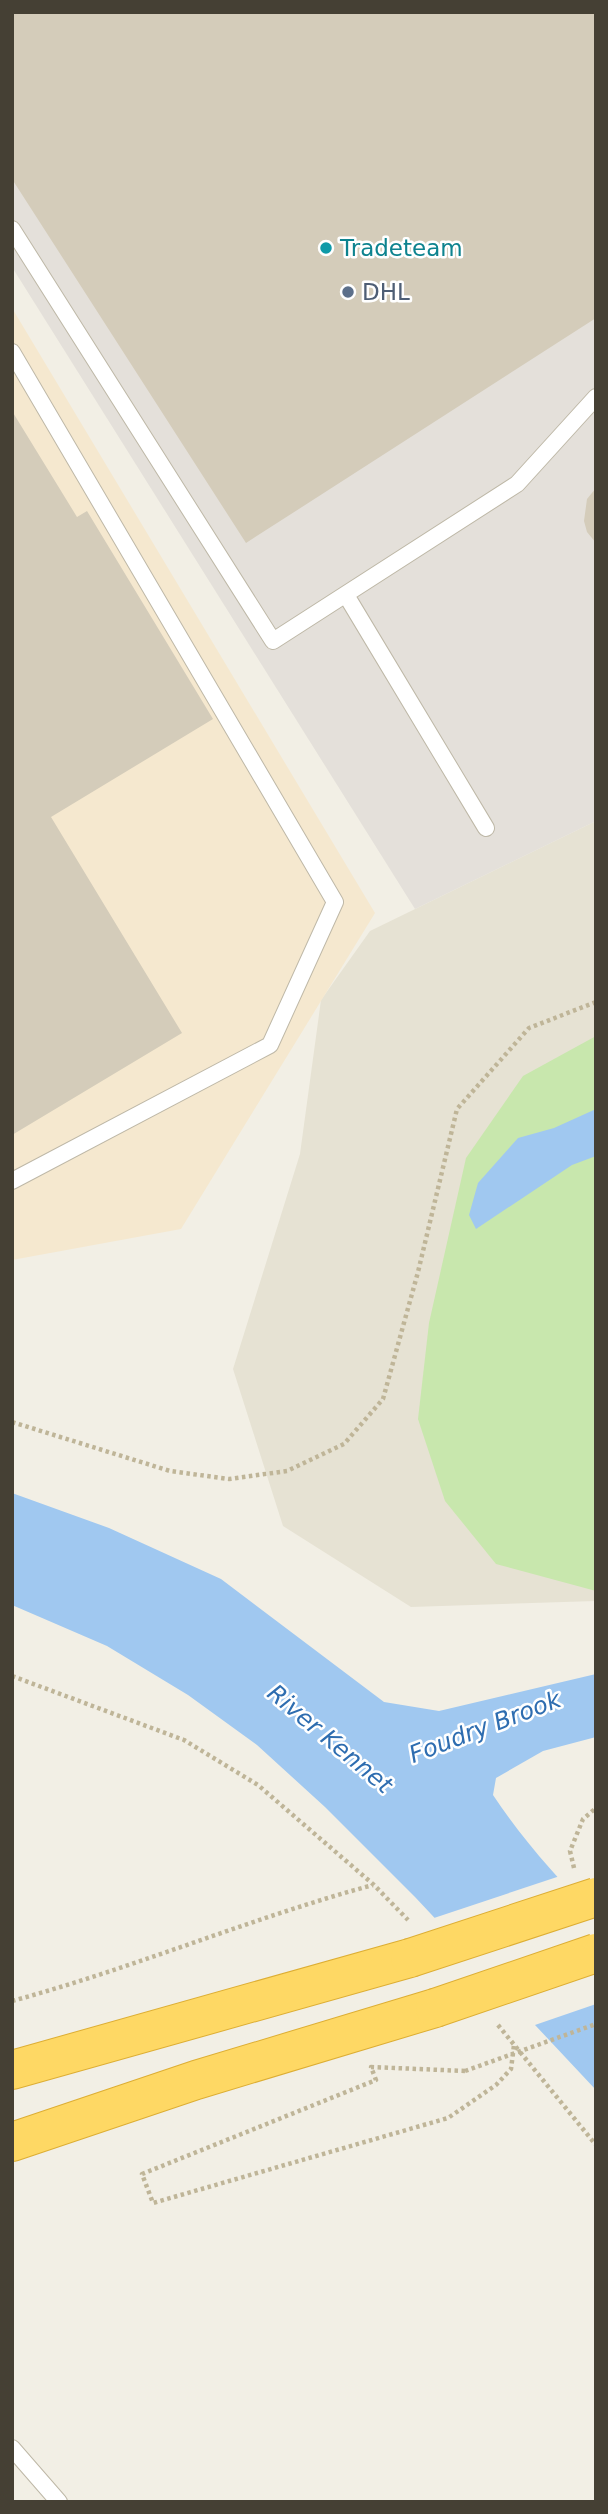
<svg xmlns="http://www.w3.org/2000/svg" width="608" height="2514" viewBox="0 0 608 2514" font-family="'DejaVu Sans',sans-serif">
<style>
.residential{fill:#e6e2d3}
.commercial{fill:#f5e8cf}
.industrial{fill:#e4e0da}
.green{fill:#c8e7ad}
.water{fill:#a0c8f0}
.pier{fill:#f2efe5}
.building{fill:#d4ccba}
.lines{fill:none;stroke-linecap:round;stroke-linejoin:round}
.lane-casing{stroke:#beb8a7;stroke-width:18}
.highway-casing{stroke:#ddae34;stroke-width:40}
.path{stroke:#bfb598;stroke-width:4.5;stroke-dasharray:3.5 3.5;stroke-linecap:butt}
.lane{stroke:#fff;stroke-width:16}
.highway{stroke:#fed864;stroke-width:38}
.highway-bridge-casing{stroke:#ddae34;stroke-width:40;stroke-linecap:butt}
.path-bridge{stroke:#bfb598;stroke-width:4.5;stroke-dasharray:3.5 3.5;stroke-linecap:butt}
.highway-bridge{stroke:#fed864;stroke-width:38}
.culture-dot{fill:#0f9aa8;stroke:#fff;stroke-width:2.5}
.service-dot{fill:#5c6f8a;stroke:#fff;stroke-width:2.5}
.labels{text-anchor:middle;stroke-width:5;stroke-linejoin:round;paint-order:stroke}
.culture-label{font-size:23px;fill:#0d838f;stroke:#fff;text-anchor:start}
.service-label{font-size:23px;fill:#4e5e75;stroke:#fff;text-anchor:start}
.water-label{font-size:24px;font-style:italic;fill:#2e6db0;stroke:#fff}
</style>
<rect width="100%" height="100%" fill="#f2efe5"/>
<!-- residential -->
<path class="residential" d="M596,821V1601L411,1607L283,1526L233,1369L300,1154L321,1000L370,931Z"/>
<!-- commercial -->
<path class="commercial" d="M12,308L375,913L181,1229L12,1260Z"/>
<!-- industrial -->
<path class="industrial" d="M12,12H596V821L415,909L12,267Z"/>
<!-- green -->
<path class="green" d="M596,1036V1591L496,1564L445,1501L418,1419L429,1323L466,1158L523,1076Z"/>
<!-- water -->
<path class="water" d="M596,1109V1156L572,1165L476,1229L469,1215L478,1183L518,1138L554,1128Z
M12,1493L109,1528L221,1579L384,1702L439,1711L596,1674V1737L543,1751L496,1778L493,1795C523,1840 558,1879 596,1918V2090L415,1897L325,1807L257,1745L188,1695L107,1646L12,1605Z"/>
<!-- pier -->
<path class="pier" d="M560,1876L596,1913V2004L532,2026L431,1919Z"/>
<!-- building -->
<path class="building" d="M12,12H596V318L246,543L12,179Z
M12,411L77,517L87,511L213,719L51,817L182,1033L12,1135Z
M596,488V543L587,532L584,521L587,499Z"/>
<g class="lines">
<!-- lane casing -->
<g class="lane-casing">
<path id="lane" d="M12,229L273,641L517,484L596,397
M12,352L335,902L270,1045L12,1181
M346,595L486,828
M12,2448L59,2502"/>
</g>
<!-- highway casing -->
<g class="highway-casing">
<path id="highway" d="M12,2070L410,1958
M12,2142L196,2080L435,2008"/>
</g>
<!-- path -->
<path class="path" d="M12,1422L170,1471L229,1479L287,1471L344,1444L383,1399L418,1272L457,1109L529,1028L596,1002
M12,1676L184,1740L258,1785L374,1885L408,1920
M574,1868L570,1851L583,1819L596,1808
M12,2001C134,1968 251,1918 373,1885
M498,2025L596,2145
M465,2071L371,2067L376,2080L142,2174L153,2203L448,2118L496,2085L511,2069L514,2045"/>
<!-- lane -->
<use href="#lane" class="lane"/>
<!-- highway -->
<use href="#highway" class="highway"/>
<!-- highway-bridge casing -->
<g class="highway-bridge-casing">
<path id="highway-bridge" d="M410,1958L596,1897
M435,2008L596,1953"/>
</g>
<!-- path-bridge -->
<path class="path-bridge" d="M465,2071L596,2024"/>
<!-- highway-bridge -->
<use href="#highway-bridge" class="highway-bridge"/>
</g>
<!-- markers -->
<circle class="culture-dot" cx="326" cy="248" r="7"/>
<circle class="service-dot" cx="348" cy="292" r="7"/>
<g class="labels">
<!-- culture labels -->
<g class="culture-label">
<text x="340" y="256">Tradeteam</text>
</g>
<!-- service labels -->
<g class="service-label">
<text x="362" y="300">DHL</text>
</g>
<!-- water labels -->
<g class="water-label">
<text transform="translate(485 1727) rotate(-21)" y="8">Foudry Brook</text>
<text transform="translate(330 1739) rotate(40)" y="8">River Kennet</text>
</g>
</g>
<!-- border -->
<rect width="608" height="2514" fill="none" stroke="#454034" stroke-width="28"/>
</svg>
